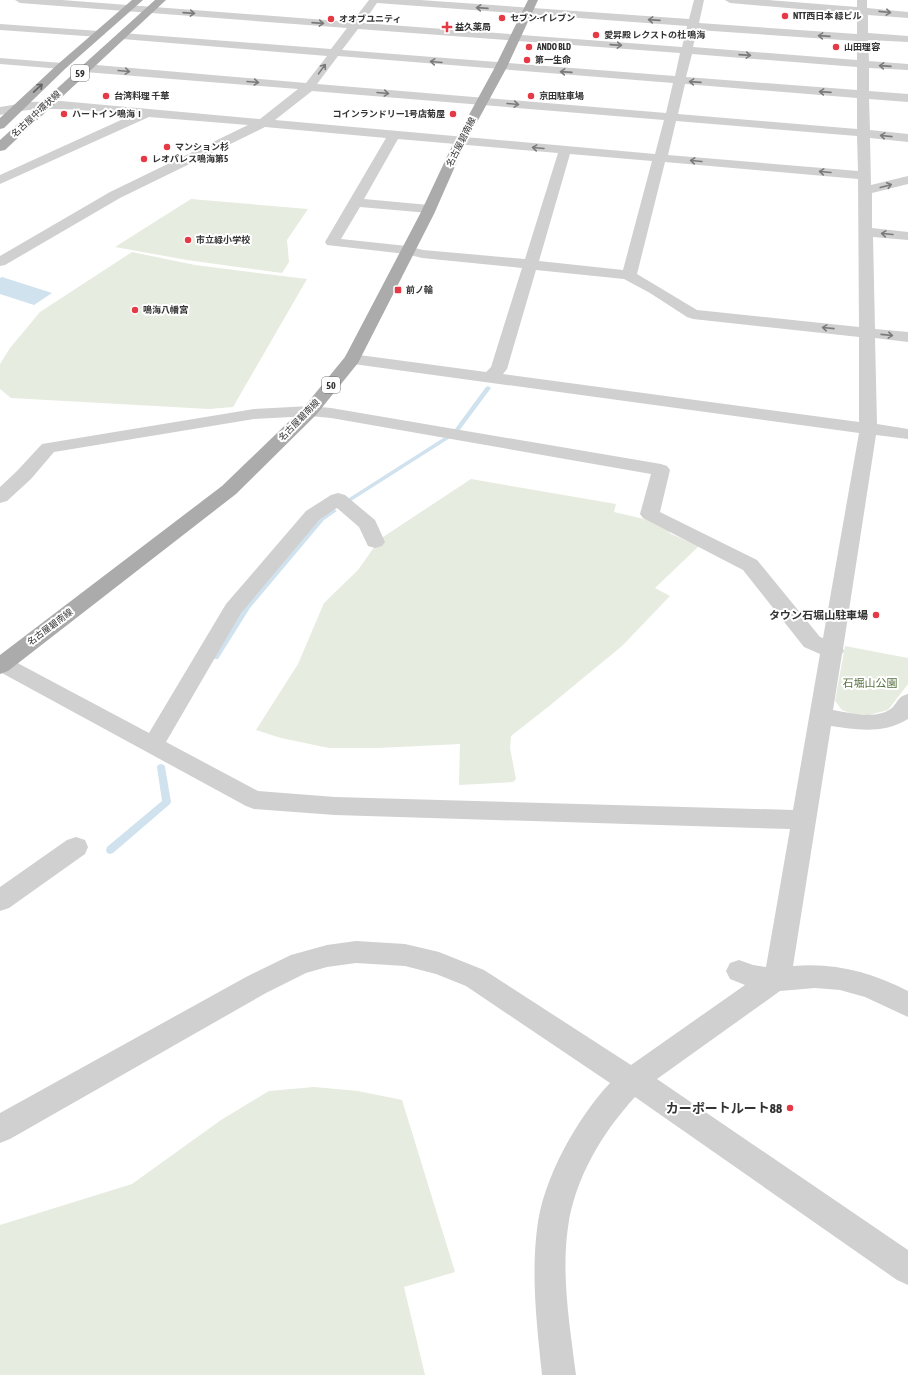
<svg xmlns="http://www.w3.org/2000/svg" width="908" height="1375" viewBox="0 0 908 1375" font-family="'Asap Condensed','Noto Sans JP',sans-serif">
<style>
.green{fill:#e6ecdf}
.water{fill:#cfe2ee}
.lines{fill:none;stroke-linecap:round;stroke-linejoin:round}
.stream{fill:#cfe2ee;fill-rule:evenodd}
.minor{fill:#d0d0d0;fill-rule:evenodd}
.major{fill:#ababab;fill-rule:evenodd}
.oneway{stroke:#7a7a7a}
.oneway2{stroke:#636363}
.poi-dot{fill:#e63946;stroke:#fff;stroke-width:1.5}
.labels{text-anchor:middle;stroke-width:4;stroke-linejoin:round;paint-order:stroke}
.far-poi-label{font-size:9px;font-weight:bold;fill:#333;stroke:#fff;text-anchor:start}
.far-street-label{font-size:9px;fill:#333;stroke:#fff}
.shield{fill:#fff;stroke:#707070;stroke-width:1}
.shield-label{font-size:10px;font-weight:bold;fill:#333}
.poi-label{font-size:11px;font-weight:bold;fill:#333;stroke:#fff;text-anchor:end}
.park-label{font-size:11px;fill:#56703f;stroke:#fff}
.near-poi-label{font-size:13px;font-weight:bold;fill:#333;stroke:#fff;text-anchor:end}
</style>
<rect width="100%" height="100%" fill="#fff"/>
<!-- green -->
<path class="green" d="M191,199L308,209L287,240L289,262L282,273L187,260L115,247Z
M132,252L195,265L307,279L233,407L209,409L11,398L0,389V364L10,348L40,312Z
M471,479L616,504L614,512L661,523L671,534L699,546L655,588L670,596L622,646L548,707L511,736L510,748L516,779L513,782L459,785L460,744L378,748H329L281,738L256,730L298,664L324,603L358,570L380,539Z
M845,646L908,658V684L888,710L869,715L853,714L842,710L835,701Z
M314,1087L358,1091L402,1100L455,1272L404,1287L425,1375H0V1225L132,1184L221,1120L269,1091Z"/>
<!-- water -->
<path class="water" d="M2,277L52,293L34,305L0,294V278Z"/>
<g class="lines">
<!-- stream -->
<path class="stream" d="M488,386L491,388L459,431H455V429L486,387Z
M448,435L451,437L450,438L351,501L349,502L346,500Z
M332,509H334L337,511L324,520L250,608L218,659H212L211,657L244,604L320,516Z
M161,764L164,765L165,767L171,802L170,804L113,853L110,854L107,853L106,850L107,847L162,801L157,767L158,765Z"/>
<!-- minor -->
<path class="minor" d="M15,0H62L352,22L369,0H420L689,19L694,0H704L699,23L857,34V14L730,3L725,0H768L857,7V0H867V8L908,12V18L868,15V33L908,36V42L868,40L869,61L908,64V70L869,68V91L908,94V102L869,99L870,130L908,134V142L870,138L871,185L908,176V184L872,193V228L908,232V240L873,237L875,329L908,332V342L875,338L877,424L908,429V439L876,435L843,649L844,651L842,654L833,710C850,713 877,720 892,708C899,701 897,697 908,694V719C884,734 857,730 831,726L793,966C834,962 871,972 908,991V1017L865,997L840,990L815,988L780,991L657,1079L908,1250V1285L897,1280L635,1097C602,1133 575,1178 568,1227C561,1276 570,1327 576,1375H542C537,1327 531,1277 537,1229C542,1180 577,1118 610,1083L466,986L436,974L405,966L356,963L327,967L306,973L266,993L10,1139L0,1143V1113L246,977L291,955L327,945L356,941L405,944L439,952L484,970L631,1065L745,985L730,979L726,971L730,963L739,960L753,965L766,967L790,829L335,815L254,809L246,806L0,672V657L10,659L149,733L226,604L306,511L331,495L338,493L345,495L375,520L385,542L382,546L375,548L368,546L359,527L337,508L320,519L241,613L166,742L258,791L335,797L793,810L820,654L804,647L743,570L643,518L640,514L651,474L331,418L310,416L254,419L54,452L31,479L7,501L0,503V487L17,471L42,444L48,443L254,409L310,406L331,408L661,464L667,466L670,470L660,512L757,560L820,637L823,638L859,433L346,363L344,359L346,355L352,354L486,372L491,367L522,268L422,258L406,254L327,245L325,242L386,138L265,127L120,198L5,265L0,266V256L110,192L248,125L149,117L0,184V175L132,115C88,111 44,104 0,115V107L30,102L61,101L260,119L298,89L85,72L81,70L79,68L81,66L85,64L306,83L327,56L122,39L116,36L122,33L331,49L347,28L20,3ZM377,3L687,26V27L682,47L363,23ZM358,29L680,53L675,76L342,50ZM697,30L857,41V60L693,47ZM692,54L857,67V90L686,77ZM338,56L673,83L666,113L317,84ZM685,84L857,98V129L678,114ZM312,91L664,120L655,154L275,120ZM676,121L857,136L858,171L668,155ZM398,139L558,153L525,259L423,250L407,246L341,239L360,207L429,213L434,212L436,209L434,206L429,205L364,199ZM570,154L652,161L623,270L539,261ZM665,162L858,179L859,327L697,310L637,274ZM536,270L624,279L650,293L687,317L693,319L859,337V422L503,374L507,369Z
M0,24L99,31L105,34L99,37L0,30Z
M0,58L62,63L66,64L68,66L66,68L62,69L0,64Z
M76,837L85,840L88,847L85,854L9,908L0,911V887L67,840Z"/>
<!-- major -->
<path class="major" d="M132,0H143L66,68L4,128L0,129V118L58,64Z
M155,0H166L5,150L0,151V140Z
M528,0H538L507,67L464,146L434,214L358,363L316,415L236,494L8,671L0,674V655L222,486L304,407L345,357L420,214L452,146L495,67Z"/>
</g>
<!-- one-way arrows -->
<defs><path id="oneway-shaft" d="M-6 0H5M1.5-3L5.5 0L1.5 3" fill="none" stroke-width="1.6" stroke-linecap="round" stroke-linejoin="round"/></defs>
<g class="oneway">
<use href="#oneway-shaft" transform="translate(482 8) rotate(-176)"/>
<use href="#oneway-shaft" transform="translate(885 12) rotate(6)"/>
<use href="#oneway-shaft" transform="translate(189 13) rotate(4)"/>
<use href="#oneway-shaft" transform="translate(654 20) rotate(-176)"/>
<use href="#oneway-shaft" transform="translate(318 23) rotate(4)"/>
<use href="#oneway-shaft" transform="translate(824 36) rotate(-176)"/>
<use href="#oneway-shaft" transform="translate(616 45) rotate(4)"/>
<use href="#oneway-shaft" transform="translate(745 55) rotate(4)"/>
<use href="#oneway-shaft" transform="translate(436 62) rotate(-175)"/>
<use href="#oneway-shaft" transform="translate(885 66) rotate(-176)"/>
<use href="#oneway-shaft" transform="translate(322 69) rotate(-54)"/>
<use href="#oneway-shaft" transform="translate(124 71) rotate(5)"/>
<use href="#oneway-shaft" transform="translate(566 72) rotate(-176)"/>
<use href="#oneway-shaft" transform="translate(253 82) rotate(5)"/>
<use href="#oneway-shaft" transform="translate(695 82) rotate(-176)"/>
<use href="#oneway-shaft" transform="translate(825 92) rotate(-176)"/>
<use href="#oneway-shaft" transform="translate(383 93) rotate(5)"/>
<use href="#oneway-shaft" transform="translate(513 104) rotate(5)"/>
<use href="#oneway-shaft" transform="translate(886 136) rotate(-174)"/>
<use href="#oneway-shaft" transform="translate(538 148) rotate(-175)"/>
<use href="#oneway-shaft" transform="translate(696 161) rotate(-175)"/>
<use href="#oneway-shaft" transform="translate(825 172) rotate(-175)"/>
<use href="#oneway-shaft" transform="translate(886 186) rotate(-15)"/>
<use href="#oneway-shaft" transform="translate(887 234) rotate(-175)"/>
<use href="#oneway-shaft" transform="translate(828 328) rotate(-174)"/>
<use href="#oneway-shaft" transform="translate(887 335) rotate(6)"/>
</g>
<use class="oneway2" href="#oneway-shaft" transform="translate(38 88) rotate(-43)"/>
<!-- markers -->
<g class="poi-dot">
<circle cx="785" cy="16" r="4"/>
<circle cx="502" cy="18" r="4"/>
<circle cx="331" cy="19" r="4"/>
<path d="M445 21h4v4h4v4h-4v4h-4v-4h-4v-4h4z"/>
<circle cx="596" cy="35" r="4"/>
<circle cx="529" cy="47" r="4"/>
<circle cx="836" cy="47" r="4"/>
<circle cx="527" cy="60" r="4"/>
<circle cx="106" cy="96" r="4"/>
<circle cx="531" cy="96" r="4"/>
<circle cx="64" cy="114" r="4"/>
<circle cx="453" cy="114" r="4"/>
<circle cx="167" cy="147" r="4"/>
<circle cx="144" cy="159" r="4"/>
<circle cx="188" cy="240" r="4"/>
<rect x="394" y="286" width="8" height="8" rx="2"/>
<circle cx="135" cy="310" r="4"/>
<circle cx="876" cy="615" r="4"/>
<circle cx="790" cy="1108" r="4"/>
</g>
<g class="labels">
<!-- far-poi labels -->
<g class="far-poi-label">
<text x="793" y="19">NTT西日本 緑ビル</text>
<text x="510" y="21">セブン-イレブン</text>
<text x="339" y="22">オオブユニティ</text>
<text x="455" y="30">益久薬局</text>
<text x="604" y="38">愛昇殿 レクストの杜 鳴海</text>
<text x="537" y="50">ANDO BLD</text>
<text x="844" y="50">山田理容</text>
<text x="535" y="63">第一生命</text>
<text x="114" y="99">台湾料理 千華</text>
<text x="539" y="99">京田駐車場</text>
<text x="72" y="117">ハートイン鳴海Ⅰ</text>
<text x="445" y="117" text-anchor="end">コインランドリー1号店菊屋</text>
<text x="175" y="150">マンション杉</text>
<text x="152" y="162">レオパレス鳴海第5</text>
<text x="196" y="243">市立緑小学校</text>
<text x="406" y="293">前ノ輪</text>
<text x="143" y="313">鳴海八幡宮</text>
</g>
<!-- far-street labels -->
<g class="far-street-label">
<text transform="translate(36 114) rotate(-43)" y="3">名古屋中環状線</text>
<text transform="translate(461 142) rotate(-63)" y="3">名古屋碧南線</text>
<text transform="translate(299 420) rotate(-46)" y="3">名古屋碧南線</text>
<text transform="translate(50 627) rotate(-37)" y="3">名古屋碧南線</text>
</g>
<!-- shield labels -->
<g class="shield">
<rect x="71" y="65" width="18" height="16" rx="3"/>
<rect x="322" y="377" width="18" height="16" rx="3"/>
</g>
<g class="shield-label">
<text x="80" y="77">59</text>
<text x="331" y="389">50</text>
</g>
<!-- poi labels -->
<g class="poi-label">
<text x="868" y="619">タウン石堀山駐車場</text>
</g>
<!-- park labels -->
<g class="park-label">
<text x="870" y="687">石堀山公園</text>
</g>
<!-- near-poi labels -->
<g class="near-poi-label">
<text x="782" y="1113">カーポートルート88</text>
</g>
</g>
</svg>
